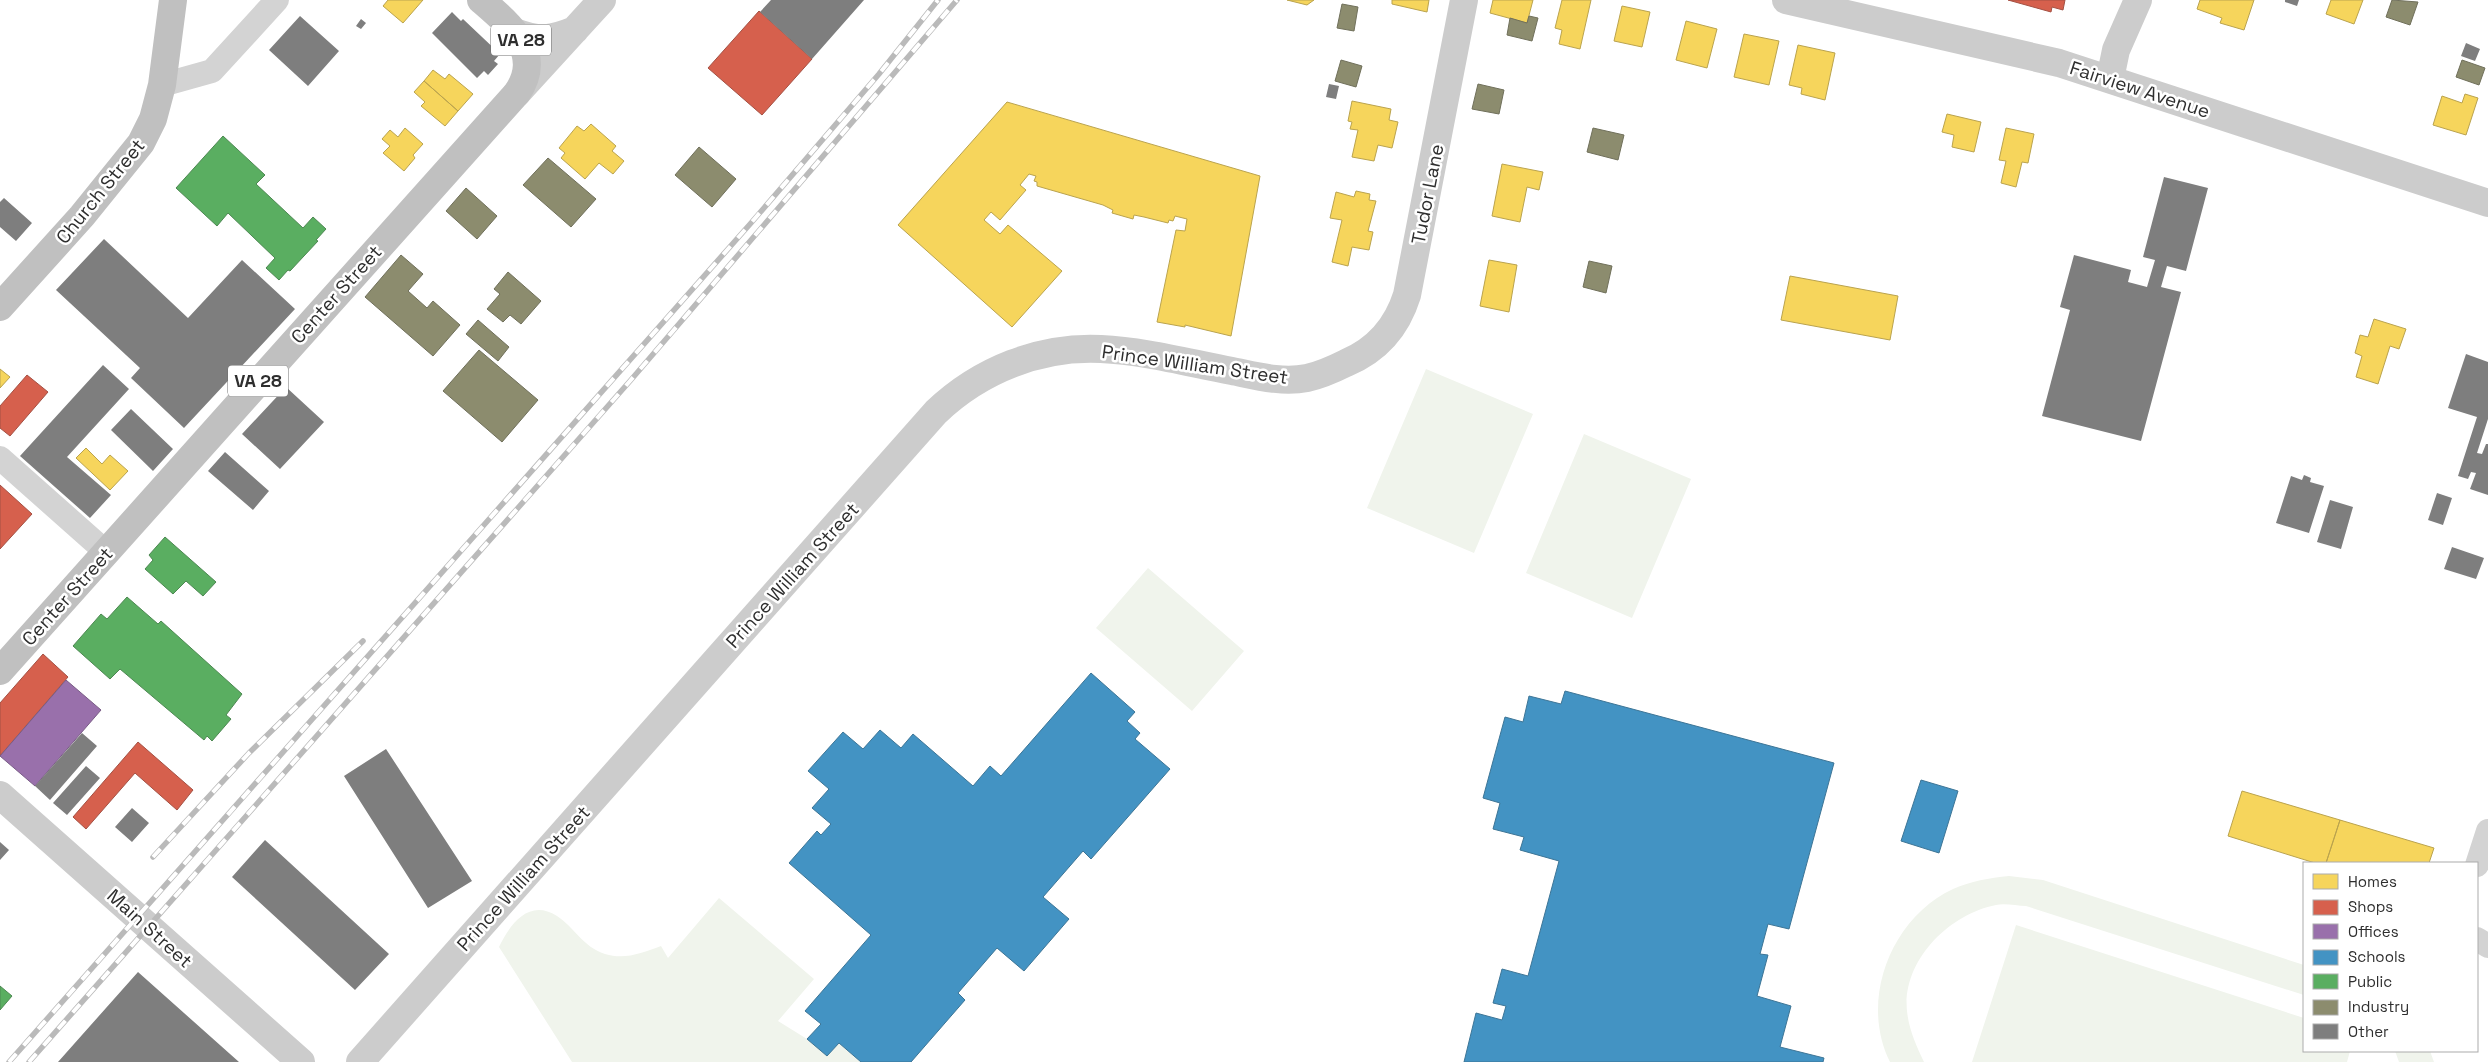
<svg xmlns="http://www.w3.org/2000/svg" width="2488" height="1062" viewBox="0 0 2488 1062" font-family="'Space Grotesk',sans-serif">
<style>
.green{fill:#f0f4ec}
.homes{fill:#f6d55c;stroke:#baa34e}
.shops{fill:#d6604d;stroke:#a45144}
.offices{fill:#9970ab;stroke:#795c86}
.schools{fill:#4393c3;stroke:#3d7596}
.public{fill:#5aae61;stroke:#4d8852}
.industry{fill:#8c8c6e;stroke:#70705b}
.building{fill:#7e7e7e}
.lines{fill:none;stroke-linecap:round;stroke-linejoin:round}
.street{stroke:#d3d3d3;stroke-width:24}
.secondary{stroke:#ccc;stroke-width:28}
.highway{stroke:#c0c0c0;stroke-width:28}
.rail-casing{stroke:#bababa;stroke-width:5.5}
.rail{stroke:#fff;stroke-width:4;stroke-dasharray:11;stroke-linecap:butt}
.labels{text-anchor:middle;stroke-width:5;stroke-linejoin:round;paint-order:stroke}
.shield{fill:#fff;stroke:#6d6d6d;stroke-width:1}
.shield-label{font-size:18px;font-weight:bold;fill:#2e2e2e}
.street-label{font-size:19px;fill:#2e2e2e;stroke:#fff}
</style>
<rect width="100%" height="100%" fill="#fff"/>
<!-- green -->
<path class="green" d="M1426,369L1533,414L1474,553L1367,508Z
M1584,434L1691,479L1632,618L1526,573Z
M1148,568L1244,651L1192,711L1096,628Z
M2009,876L2043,880L2304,965V995L2026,906C2017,906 2005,903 1996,905C1949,914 1902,961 1907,1011C1909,1030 1916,1045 1924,1062H1890C1859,1000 1891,918 1953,889C1971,881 1989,878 2009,876Z
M719,898L814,979L778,1021L807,1039L827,1056L839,1043L861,1062H572L499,947C510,924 529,898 557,916C574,927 583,947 605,954C625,960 642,953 661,946L668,958Z
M2016,925L2304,1018V1051H2350L2347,1062H1972Z
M2395,1051H2430L2434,1062H2399Z"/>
<!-- homes -->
<path class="homes" d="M388,0H423L403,23L383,6Z
M1287,0H1314L1307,5Z
M1392,0H1429L1427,12L1392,4Z
M1493,0H1533L1527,23L1490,13Z
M1562,0H1591L1580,49L1559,44L1562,30L1555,28Z
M2200,0H2254L2244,30L2220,23L2222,18L2197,9Z
M2331,0H2363L2354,24L2326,14Z
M1622,6L1650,12L1642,47L1614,41Z
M1686,21L1717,29L1707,68L1676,60Z
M1744,34L1779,41L1769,85L1734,77Z
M1798,45L1835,53L1825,100L1801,94L1802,88L1789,85Z
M433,70L445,79L449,74L473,94L458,111L424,81Z
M424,81L458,111L445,126L421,106L425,102L414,92Z
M2465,94L2478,98L2466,135L2433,125L2442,96L2462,103Z
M1352,101L1391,109L1389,120L1398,122L1392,148L1378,145L1374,161L1352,157L1358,130L1350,129L1352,122L1348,121Z
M1007,102L1260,176L1231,336L1185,325V327L1157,322L1176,230L1185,231L1187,219L1175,216L1173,221L1169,220L1168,223L1144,217L1134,215L1133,219L1112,213L1113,210L1103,205L1037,186V182L1034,181L1036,176L1029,174L1020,185L1026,190L1000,220L991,212L984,220L1000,234L1008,225L1062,271L1012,327L898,225Z
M1947,114L1981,122L1974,152L1952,147L1954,135L1942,132Z
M591,124L616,146L612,151L624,161L613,174L599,163L585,179L561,158L565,153L559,148L577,126L584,131Z
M405,128L423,144L413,155L415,158L404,171L383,153L390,146L382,139L390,130L398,137Z
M2006,128L2034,134L2028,163L2022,162L2016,187L2001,183L2006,161L1999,160Z
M1502,164L1543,172L1539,190L1527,187L1520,222L1492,216Z
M1356,191L1370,194L1369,200L1376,201L1368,231L1373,232L1369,250L1352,247L1348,266L1332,262L1342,220L1330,218L1336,192L1354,197Z
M1489,260L1517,265L1509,312L1480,306Z
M1790,276L1898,296L1890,340L1781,320Z
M2374,319L2406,329L2399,349L2390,346L2378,384L2356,377L2362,356L2355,353L2360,335L2368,337Z
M0,369L10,377L0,388Z
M86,448L102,464L110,455L128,471L110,490L76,458Z
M2242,791L2340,820L2326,863H2315L2228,836Z
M2340,820L2434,848L2429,863H2326Z"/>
<!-- shops -->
<path class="shops" d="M2008,0H2065L2063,10L2052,7L2051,12Z
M759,11L812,59L762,115L708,68Z
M27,375L48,392L10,436L0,428V406Z
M0,485L32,514L0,549Z
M43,654L68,677L0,756V703Z
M138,742L193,790L177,810L135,773L86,829L73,817Z"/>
<!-- offices -->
<path class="offices" d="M66,680L101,710L35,786L0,756Z"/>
<!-- schools -->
<path class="schools" d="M1091,673L1135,712L1127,721L1140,733L1135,739L1170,769L1091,859L1083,851L1043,897L1069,919L1024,971L997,948L958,993L965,1000L911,1062H861L839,1043L827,1056L807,1039L821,1024L805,1011L871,935L789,863L817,831L821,835L831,824L812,808L829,789L808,771L843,732L863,749L880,730L901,748L913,734L973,786L990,766L1001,776Z
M1565,691L1834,763L1789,929L1768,924L1760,954L1768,955L1757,996L1791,1006L1780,1047L1824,1058L1823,1062H1464L1476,1013L1502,1020L1506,1006L1493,1003L1502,969L1528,976L1559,861L1520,850L1524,837L1493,829L1500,803L1483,798L1505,717L1523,722L1529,696L1561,704Z
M1921,780L1958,791L1939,853L1901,841Z"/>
<!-- public -->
<path class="public" d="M223,136L265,175L256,184L303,228L313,217L326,229L316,240L318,241L290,271L288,270L279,280L266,268L275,258L228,213L217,226L176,188Z
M165,537L216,582L203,596L186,581L173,594L145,569L153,560L149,555Z
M127,597L158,624L161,621L242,694L226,715L231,719L212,741L207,736L204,740L120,669L110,679L73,646L101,614L107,619Z
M0,986L12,996L0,1010Z"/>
<!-- industry -->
<path class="industry" d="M2392,0L2418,2L2410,25L2386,17Z
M1342,4L1358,7L1354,31L1337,28Z
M1529,16L1538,18L1532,41L1507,35L1510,18L1527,23Z
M1341,60L1362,66L1356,87L1335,81Z
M2462,60L2485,68L2479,85L2456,77Z
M1478,84L1504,90L1499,114L1472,109Z
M1593,128L1624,135L1618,160L1587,152Z
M699,147L736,179L712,207L675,175Z
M548,158L596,199L571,227L523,185Z
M466,188L497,216L477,239L446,211Z
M401,255L423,274L408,291L427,308L433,301L460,325L433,356L365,297Z
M1589,261L1612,266L1606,293L1583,287Z
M508,272L541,301L521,324L510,315L503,322L487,309L500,294L494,289Z
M478,320L509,347L498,361L466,334Z
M479,350L538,400L502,442L443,391Z"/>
<!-- building -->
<path class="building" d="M771,0H864L812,59L760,12Z
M2285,0H2299L2297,6L2285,2Z
M452,12L461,21L463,19L500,54L494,61L498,64L488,75L484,71L477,78L432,33Z
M300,16L339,51L308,86L269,50Z
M361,19L366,23L361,29L356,26Z
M2466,43L2480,49L2475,61L2461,56Z
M1329,84L1339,86L1336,99L1326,97Z
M2164,177L2208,188L2186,271L2167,266L2161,287L2181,292L2141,441L2042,416L2070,310L2060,307L2074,255L2131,270L2128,282L2147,287L2155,260L2143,257Z
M4,198L32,223L16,241L0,227V202Z
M104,239L188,318L242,260L295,309L184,428L131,378L140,368L56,290Z
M2466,354L2488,362V419L2477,453L2482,454L2486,444H2488V495L2470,489L2476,473L2471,472L2468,479L2458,476L2477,417L2448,408Z
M103,365L129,389L67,457L111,495L90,518L20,456Z
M286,387L324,422L280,469L242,434Z
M131,409L173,449L153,471L111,430Z
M225,452L269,491L253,510L208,471Z
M2304,475L2311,478L2310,482L2324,486L2309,533L2276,523L2291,476L2302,480Z
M2437,493L2452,498L2443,525L2428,520Z
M2330,500L2353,507L2341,549L2317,542Z
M2452,547L2484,558L2476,579L2444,569Z
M82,733L97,746L50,800L35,786Z
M386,749L472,881L428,908L344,776Z
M86,766L100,778L67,815L53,803Z
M132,808L149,823L132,842L115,827Z
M265,840L389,954L355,990L232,877Z
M0,842L9,850L0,860Z
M138,972L239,1062H58Z"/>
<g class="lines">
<!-- street -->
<path class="street" d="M162,85L212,71L277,0
M0,458L106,552
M2477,865L2488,831
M2477,939L2488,946"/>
<!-- secondary -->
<path class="secondary" d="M1786,0L2059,63L2488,203
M515,32C539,41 551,40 575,30
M2110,79L2116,50L2138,0
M517,93L602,0
M0,795L301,1062
M360,1062L936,412C980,370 1040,346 1101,349C1145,351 1189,363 1232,371C1257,376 1282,383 1307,378C1321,375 1334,369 1346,363C1377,350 1397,327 1407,295L1464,0"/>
<!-- highway -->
<path class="highway" d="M0,307L82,216L141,143L153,119L162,85L173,0
M0,671L517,93C544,53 510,25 481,0"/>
<!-- rail casing -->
<g class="rail-casing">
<path id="rail" d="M153,857L249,753L363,641
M9,1062L751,223L879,74L938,0
M29,1062L630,381L957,0"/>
</g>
<!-- rail -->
<use href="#rail" class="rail"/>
</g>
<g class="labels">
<!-- shield labels -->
<g class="shield">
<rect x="491" y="24.5" width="60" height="31" rx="4"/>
<rect x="228" y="365.5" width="60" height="31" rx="4"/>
</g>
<g class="shield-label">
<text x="521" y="46">VA 28</text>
<text x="258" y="387">VA 28</text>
</g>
<!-- street labels -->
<g class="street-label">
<text transform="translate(2140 89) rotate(18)" y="7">Fairview Avenue</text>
<text transform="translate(100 191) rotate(-51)" y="7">Church Street</text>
<text transform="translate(1427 194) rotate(-79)" y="7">Tudor Lane</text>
<text transform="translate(336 294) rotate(-48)" y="7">Center Street</text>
<text transform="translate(1195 364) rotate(8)" y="7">Prince William Street</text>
<text transform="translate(792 575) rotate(-48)" y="7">Prince William Street</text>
<text transform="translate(67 596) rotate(-48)" y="7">Center Street</text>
<text transform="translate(523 878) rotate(-48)" y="7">Prince William Street</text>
<text transform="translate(150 928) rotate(42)" y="7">Main Street</text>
</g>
</g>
<!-- legend -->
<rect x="2303" y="862" width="175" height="190" fill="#ffffff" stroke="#ababab"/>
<rect x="2313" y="874" width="25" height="15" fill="#f6d55c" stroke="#ababab"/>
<text x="2348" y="887" font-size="15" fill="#2e2e2e">Homes</text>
<rect x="2313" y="900" width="25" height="15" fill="#d6604d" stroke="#ababab"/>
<text x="2348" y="912" font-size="15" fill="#2e2e2e">Shops</text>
<rect x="2313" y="924" width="25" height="15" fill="#9970ab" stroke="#ababab"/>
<text x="2348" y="937" font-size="15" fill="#2e2e2e">Offices</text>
<rect x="2313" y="950" width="25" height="15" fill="#4393c3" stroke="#ababab"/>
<text x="2348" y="962" font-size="15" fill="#2e2e2e">Schools</text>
<rect x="2313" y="974" width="25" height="15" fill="#5aae61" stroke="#ababab"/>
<text x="2348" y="987" font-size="15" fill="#2e2e2e">Public</text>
<rect x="2313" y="1000" width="25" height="15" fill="#8c8c6e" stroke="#ababab"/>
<text x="2348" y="1012" font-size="15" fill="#2e2e2e">Industry</text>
<rect x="2313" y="1024" width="25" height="15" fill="#7e7e7e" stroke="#ababab"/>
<text x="2348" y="1037" font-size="15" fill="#2e2e2e">Other</text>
</svg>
